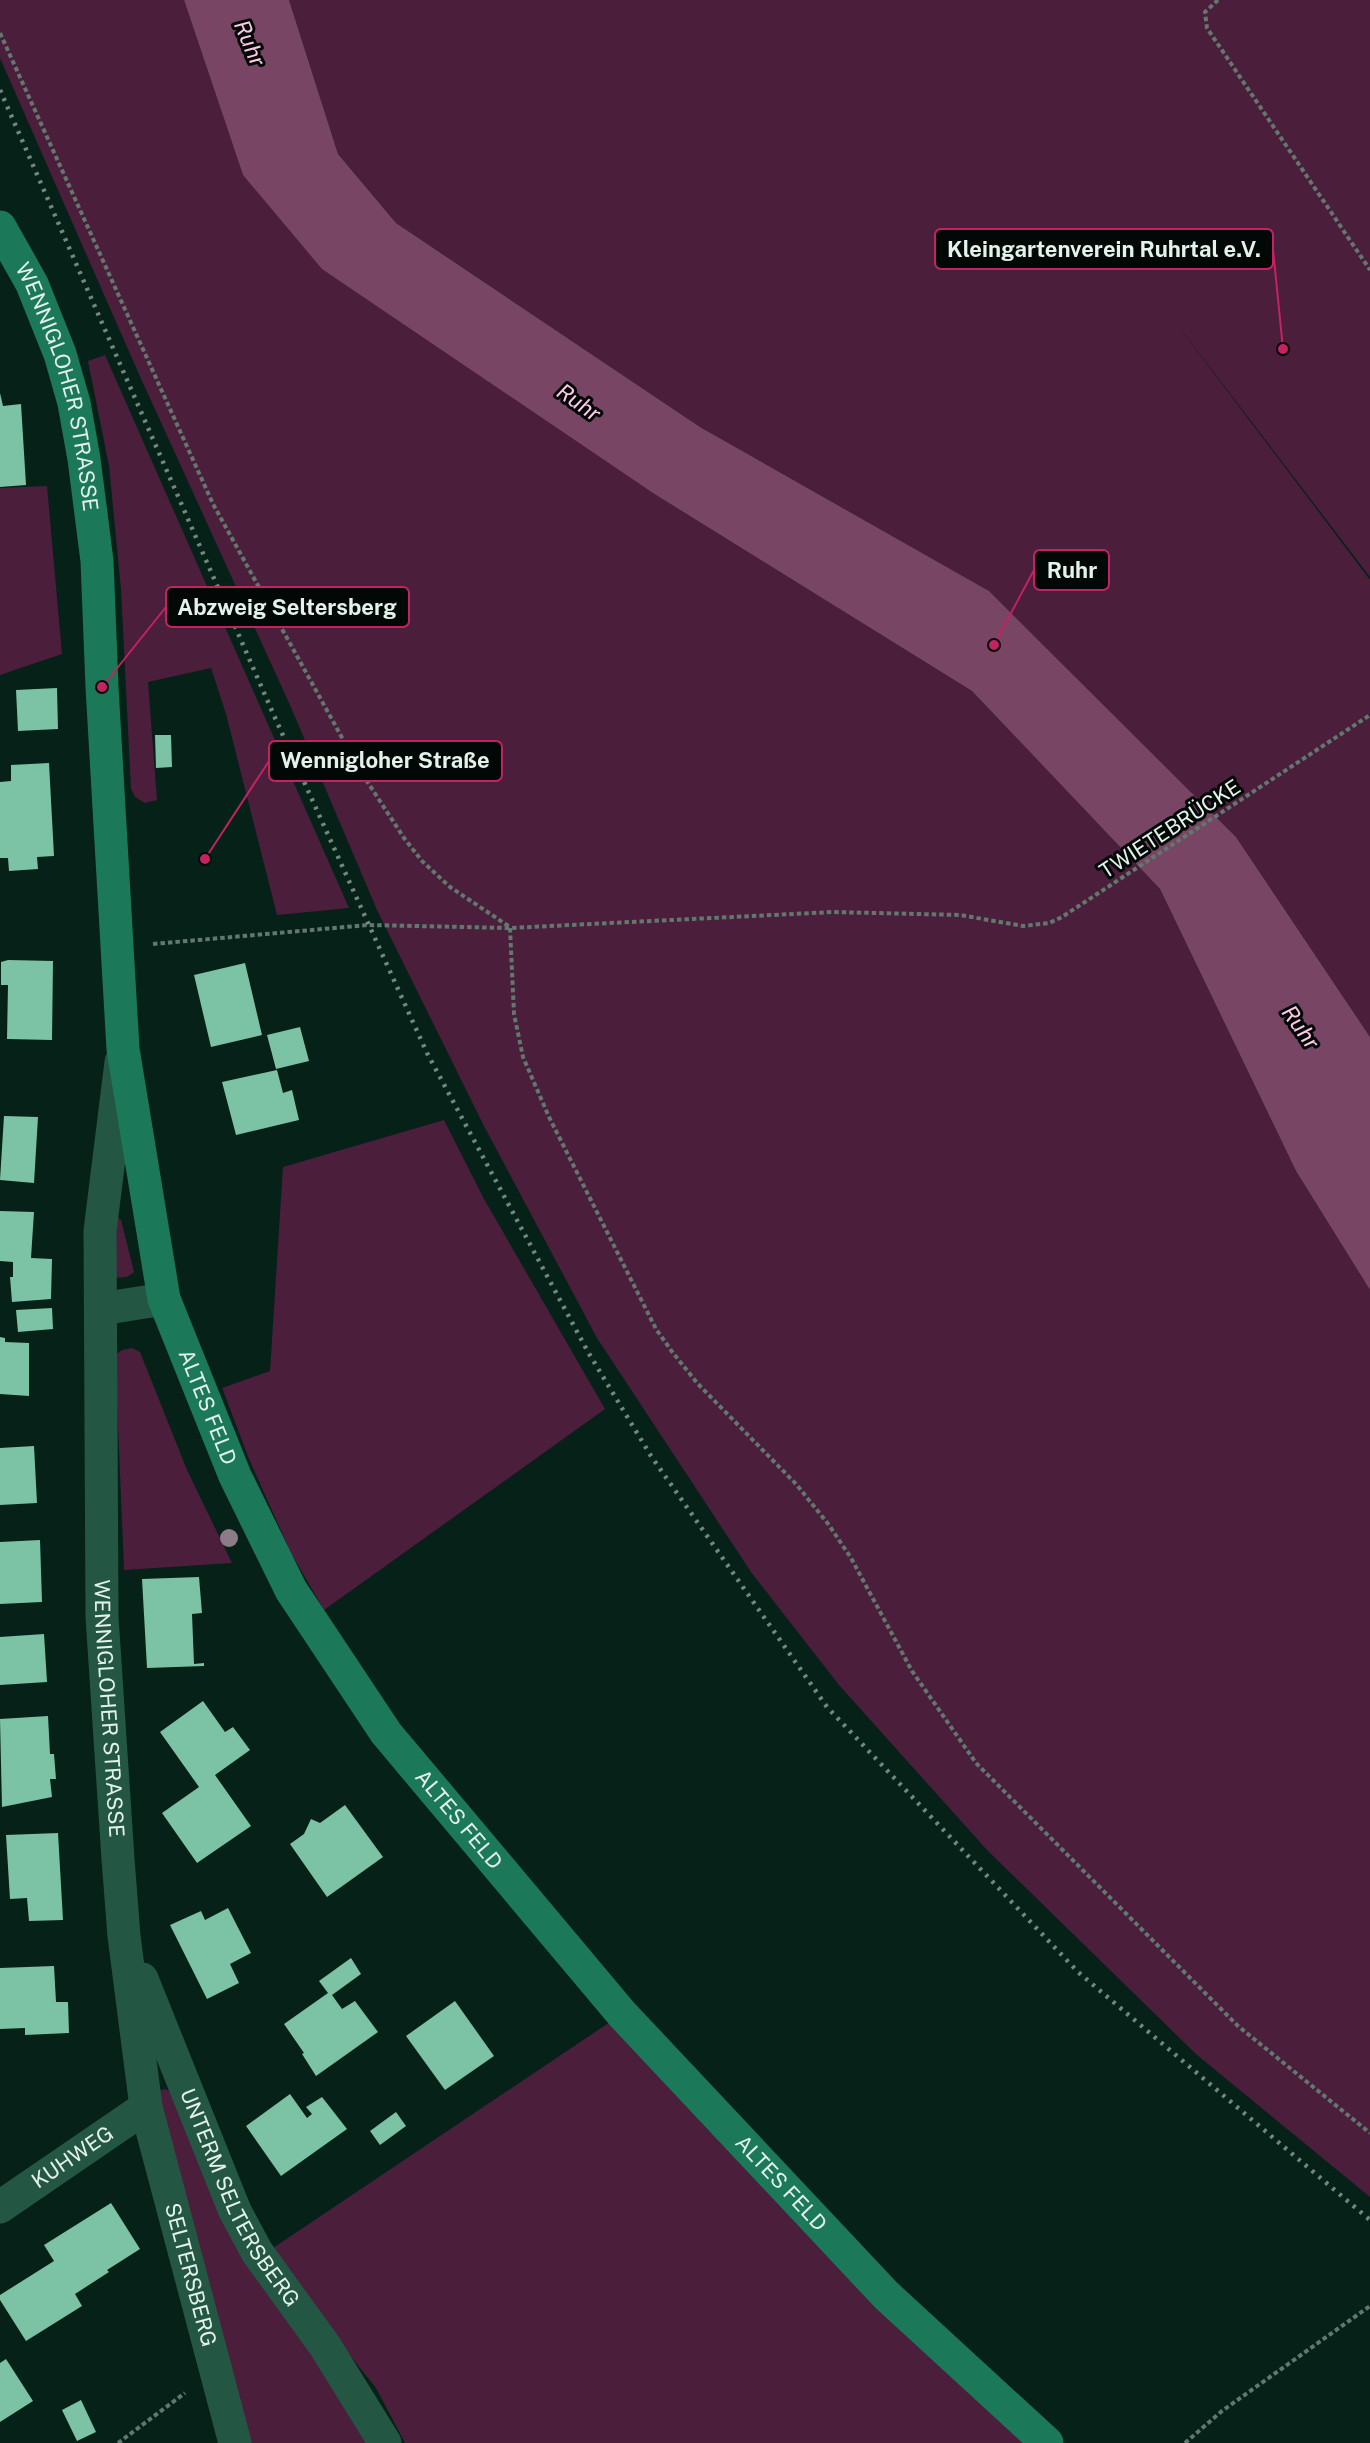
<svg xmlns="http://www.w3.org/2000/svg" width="1370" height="2443" viewBox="0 0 1370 2443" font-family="'Public Sans',sans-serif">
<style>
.green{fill:#4b1e3b}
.water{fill:#794565}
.building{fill:#7cc2a4}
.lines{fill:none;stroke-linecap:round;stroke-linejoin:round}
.path{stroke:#62786f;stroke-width:4;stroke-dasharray:4.5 3;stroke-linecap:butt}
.minor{stroke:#245743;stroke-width:33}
.secondary{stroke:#1b7859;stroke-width:33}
.rail{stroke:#72877e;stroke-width:4.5;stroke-dasharray:3 6;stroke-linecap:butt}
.tree{fill:#8c7c88}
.labels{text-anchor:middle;stroke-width:6;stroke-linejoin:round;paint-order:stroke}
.street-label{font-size:21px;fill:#e3f2eb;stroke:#020805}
.water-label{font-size:22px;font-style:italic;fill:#fcc9e6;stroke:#020805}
.leader{fill:none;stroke:#c42362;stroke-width:2}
.callout-dot{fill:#c42362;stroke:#020805;stroke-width:2}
.callout{fill:#020805;stroke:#c42362;stroke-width:2}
.callout-label{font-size:22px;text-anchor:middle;font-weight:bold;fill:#e3f2eb}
</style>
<rect width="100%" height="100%" fill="#062117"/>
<!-- green -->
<path class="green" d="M0,0H184L243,175L656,495L972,691L1160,889L1296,1171L1370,1290V2197L1197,2055L987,1850L839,1685L751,1572L597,1338L484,1126L377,910L290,705L138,372L0,58Z
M289,0H1370V577L1170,315L1370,580V1037L1236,837L989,591L700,427L396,223L338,154Z
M105,355L349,908L277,915L226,714L211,668L148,682L157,800L145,803L135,797L131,789L121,589L109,466L88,361Z
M47,486L62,654L0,675V488Z
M444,1120L484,1199L605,1409L324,1610L291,1553L249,1459L222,1388L270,1371L283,1167Z
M118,1218L121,1220L134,1272L127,1277L114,1278L115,1221Z
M132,1348L140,1352L187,1470L232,1563L124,1570L115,1355L122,1350Z
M622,2014L1024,2443H405L376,2388L267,2252Z
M166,2089L171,2092L371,2443H249L161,2104L160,2090Z"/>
<!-- water -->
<path class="water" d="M184,0H289L338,154L396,223L700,427L989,591L1236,837L1370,1037V1290L1296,1171L1160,889L972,691L656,495L322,269L243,175Z"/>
<!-- building -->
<path class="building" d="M0,393L3,406L21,404L26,485L0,487Z
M57,688L58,729L18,731L16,690Z
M155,735H171L172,767L156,768Z
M49,763L54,856L37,857L38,869L9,871L8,858H0V782L11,781V765Z
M8,960L53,961L52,1040L7,1039L8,985H1V962Z
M245,963L262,1035L211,1047L194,975Z
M300,1027L309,1061L276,1069L267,1035Z
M277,1070L283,1093L292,1090L299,1120L236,1135L222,1082Z
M4,1116L38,1117L34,1183L0,1180Z
M0,1211L34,1212L31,1258L52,1259L51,1299L12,1302L10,1277H13V1262L0,1261Z
M52,1308L53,1329L18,1332L16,1310Z
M0,1337L5,1338V1342L29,1343V1396L0,1394Z
M34,1446L37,1503L0,1505V1448Z
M40,1540L42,1602L0,1604V1542Z
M199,1577L202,1613L192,1614L194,1664L204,1663V1666L147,1668L142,1579Z
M44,1634L47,1682L0,1685V1637Z
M203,1701L225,1732L233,1727L250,1750L215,1775L251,1826L197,1863L162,1813L199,1787L160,1732Z
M48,1716L50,1754H54L56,1779H50L52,1797L2,1807L0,1719Z
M345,1805L383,1857L327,1897L290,1844L304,1834L311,1819L320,1823Z
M58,1833L63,1920L29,1921L27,1898L10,1899L6,1835Z
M228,1908L251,1953L230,1964L239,1983L207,1999L170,1925L201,1911L205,1920Z
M351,1958L361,1974L332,1995L342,2009L355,2001L378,2032L316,2076L302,2054L304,2053L284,2024L328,1993L319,1981Z
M54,1966L56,2002H68L69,2033L25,2035V2028L0,2029V1968Z
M455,2001L494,2056L445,2090L406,2036Z
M290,2094L307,2118L312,2114L306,2107L322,2097L347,2129L281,2176L246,2126Z
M396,2112L406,2126L380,2145L370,2131Z
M111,2203L140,2249L107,2270L109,2272L75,2294L82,2306L26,2341L0,2300V2295L54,2261L44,2245Z
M6,2359L33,2401L0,2422V2363Z
M81,2400L96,2432L77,2441L62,2410Z"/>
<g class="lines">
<!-- path -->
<path class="path" d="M1218,0L1205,12L1207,28L1370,270
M0,33L213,504L361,772L404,838L422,861L450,887L510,927
M510,928L514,1014L523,1057L549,1117L656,1329L673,1353L698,1384L796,1484L829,1525L851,1558L912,1671L976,1763L1238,2026L1370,2133
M153,944L368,925L510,928L833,912L960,915L1023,926L1049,923L1062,917L1370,715
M118,2443L185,2393
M1185,2443L1222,2411L1370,2306"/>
<!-- minor -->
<g class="minor">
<path id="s1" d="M121,1062L100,1231L102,1617L118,1859L124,1936L146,2107L235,2443"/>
<path d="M101,1309L164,1299"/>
<path id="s2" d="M142,1979L235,2211L257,2252L325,2346L385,2443"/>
<path id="s3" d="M0,2207L146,2107"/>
</g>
<!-- secondary -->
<path class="secondary" id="s4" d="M0,227L32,284L60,354L74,403L84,459L97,561L102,687L123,1049L164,1299L235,1476L291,1590L386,1733L622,2014L886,2295L1047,2443"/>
<!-- rail -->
<path class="rail" d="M0,90L276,720L427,1053L588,1352L651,1456L827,1707L1078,1972L1370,2220"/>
</g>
<!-- trees -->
<circle class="tree" cx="229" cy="1538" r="9"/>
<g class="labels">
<!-- street labels -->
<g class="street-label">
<text dy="7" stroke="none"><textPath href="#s4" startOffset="172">WENNIGLOHER STRASSE</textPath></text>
<text transform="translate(1170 829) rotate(-33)" y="7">TWIETEBRÜCKE</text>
<text dy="7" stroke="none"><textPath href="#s4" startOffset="1210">ALTES FELD</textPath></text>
<text dy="7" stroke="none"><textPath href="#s1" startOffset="648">WENNIGLOHER STRASSE</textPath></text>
<text dy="7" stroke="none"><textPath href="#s4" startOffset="1696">ALTES FELD</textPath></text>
<text dy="7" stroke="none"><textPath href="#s3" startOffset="88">KUHWEG</textPath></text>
<text dy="7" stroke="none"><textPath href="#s4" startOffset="2182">ALTES FELD</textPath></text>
<text dy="7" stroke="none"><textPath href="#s2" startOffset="240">UNTERM SELTERSBERG</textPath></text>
<text dy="7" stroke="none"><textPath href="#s1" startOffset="1222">SELTERSBERG</textPath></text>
</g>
<!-- water labels -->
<g class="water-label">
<text transform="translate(250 43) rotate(67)" y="8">Ruhr</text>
<text transform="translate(579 402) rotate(35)" y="8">Ruhr</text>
<text transform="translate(1301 1027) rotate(55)" y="8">Ruhr</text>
</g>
</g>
<!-- callouts -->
<path class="leader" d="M1283 349L1273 249M994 645L1034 570M102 687L166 607M205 859L269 761"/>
<g class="callout-dot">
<circle cx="1283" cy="349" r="6"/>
<circle cx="994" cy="645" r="6"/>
<circle cx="102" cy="687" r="6"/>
<circle cx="205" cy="859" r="6"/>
</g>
<g class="callout">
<rect x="935" y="229" width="338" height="40" rx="6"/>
<rect x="1034" y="550" width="75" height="40" rx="6"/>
<rect x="166" y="587" width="243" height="40" rx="6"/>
<rect x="269" y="741" width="233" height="40" rx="6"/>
</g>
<g class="callout-label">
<text x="1104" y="257">Kleingartenverein Ruhrtal e.V.</text>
<text x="1072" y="578">Ruhr</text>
<text x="287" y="615">Abzweig Seltersberg</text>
<text x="385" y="768">Wennigloher Straße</text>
</g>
</svg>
